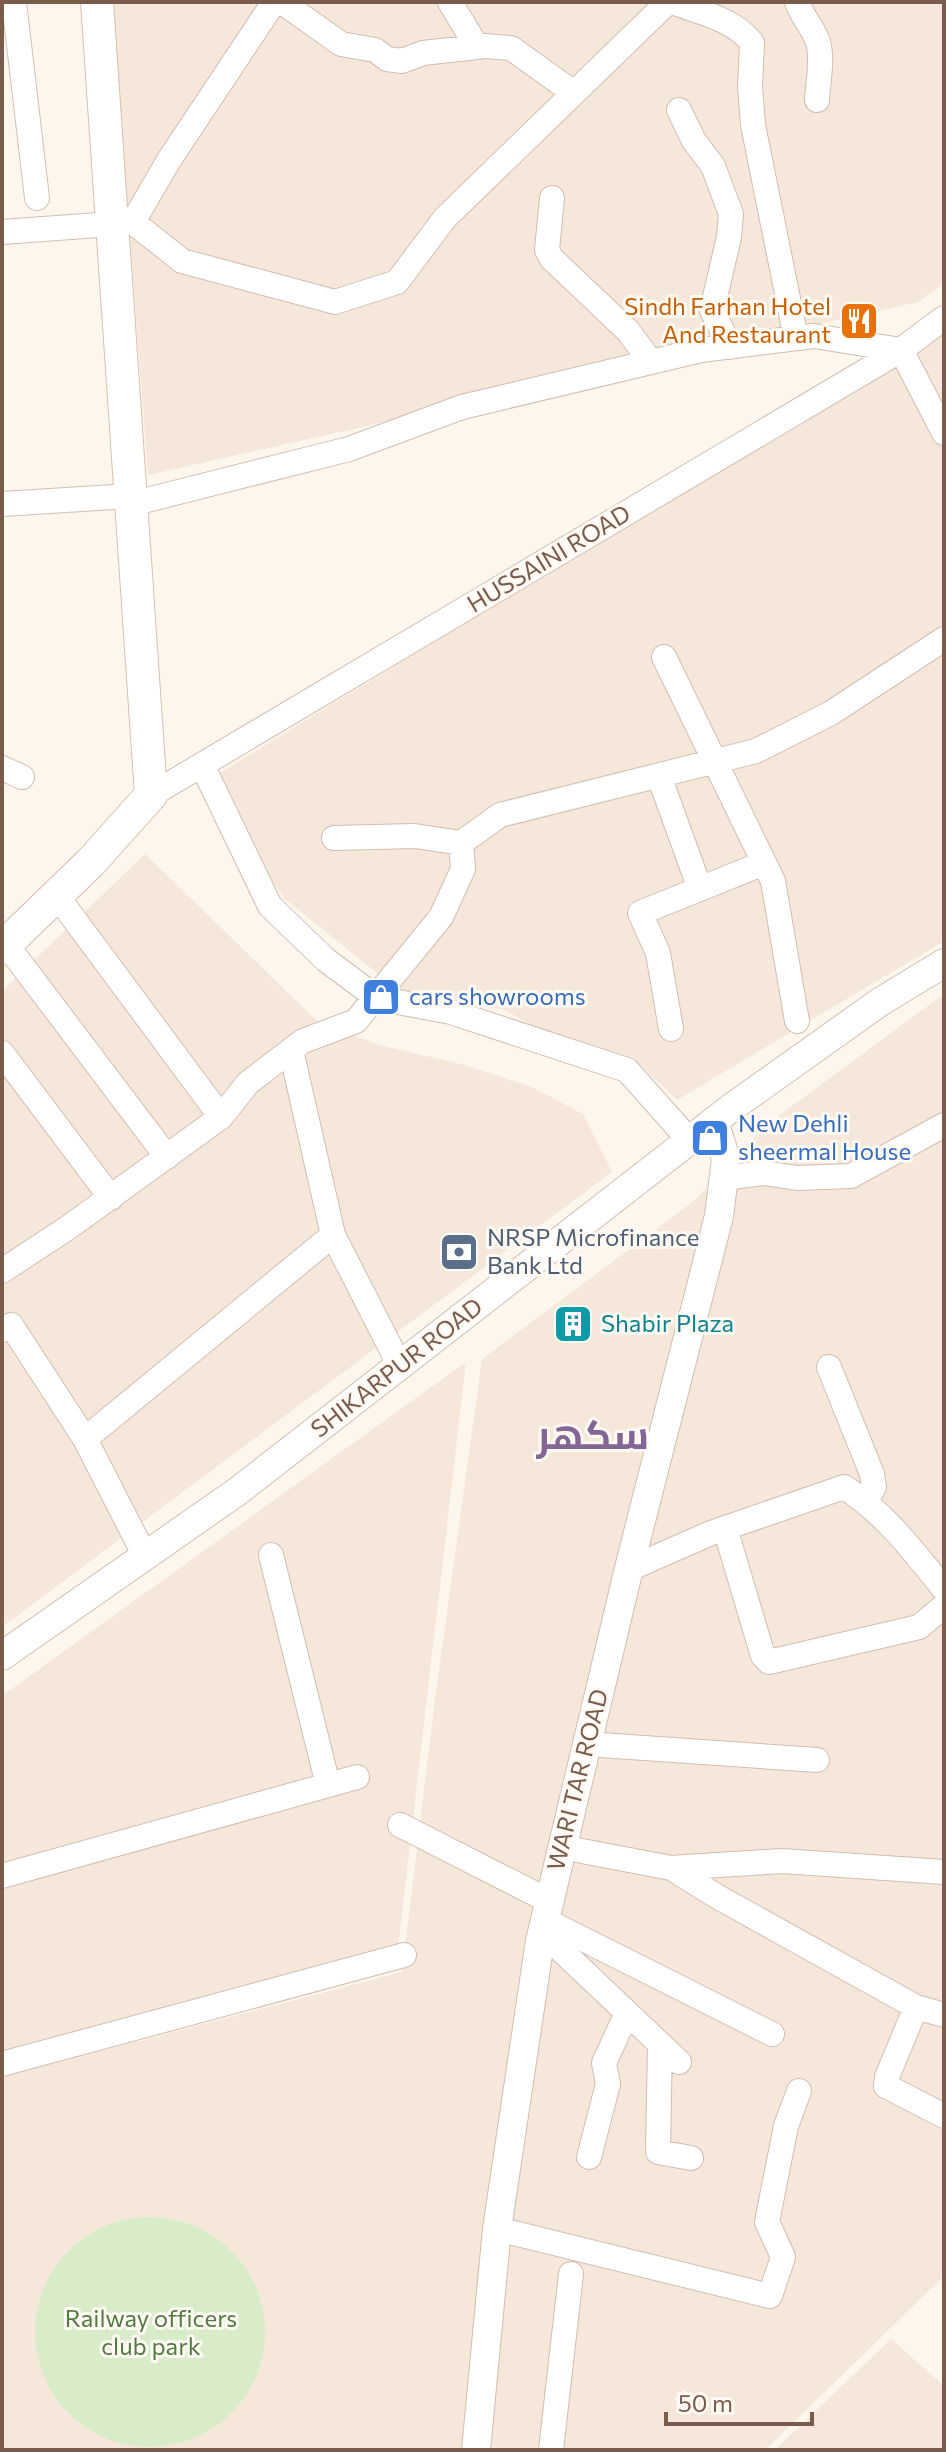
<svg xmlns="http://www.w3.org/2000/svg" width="946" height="2452" viewBox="0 0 946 2452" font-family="Commissioner,Cairo,sans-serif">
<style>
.residential{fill:#f5e8da}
.green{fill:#d8ecc9}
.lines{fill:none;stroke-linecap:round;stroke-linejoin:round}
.minor-casing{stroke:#d1beb0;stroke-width:26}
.tertiary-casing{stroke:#d1beb0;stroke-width:30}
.secondary-casing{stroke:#d6c0b0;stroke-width:34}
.minor{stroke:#fff;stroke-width:24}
.tertiary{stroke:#fff;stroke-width:28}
.secondary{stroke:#fff;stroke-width:32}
.labels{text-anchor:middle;stroke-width:6;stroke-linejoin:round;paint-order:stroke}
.food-label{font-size:24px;fill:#c56008;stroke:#fffaf3;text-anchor:end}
.street-label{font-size:24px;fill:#7a5c4d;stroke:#fffaf3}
.shop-label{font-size:24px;fill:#366cbe;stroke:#fffaf3;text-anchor:start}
.service-label{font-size:24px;fill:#4e5e75;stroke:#fffaf3;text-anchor:start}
.culture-label{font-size:24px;fill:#0d838f;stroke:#fffaf3;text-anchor:start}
.park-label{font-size:24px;fill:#537a41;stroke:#fffaf3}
.town-label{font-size:40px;font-weight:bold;fill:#846695;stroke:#fffaf3}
</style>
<rect width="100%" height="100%" fill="#fdf6ec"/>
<!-- residential -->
<path class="residential" d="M112,2H944V284L918,302L148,475Z
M944,331V941L677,1100L636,1061L571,1049L505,1010L398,990L285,899L203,783Z
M145,854L318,1022L379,1045L461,1064L532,1087L583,1114L612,1172L2,1627V991Z
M944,994V2276L765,2450H2V2077L402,1972L435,1699L482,1359L694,1201L766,1125Z
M466,1362L397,1956L2,2057V1696Z
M891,2339L944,2386V2450H775Z"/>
<!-- green -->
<path class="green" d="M35 2332a115 115 0 1 1 230 0a115 115 0 1 1-230 0Z"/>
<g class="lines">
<!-- minor casing -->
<g class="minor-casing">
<path id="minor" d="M14,2L37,198
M282,2L341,44L375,50L387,59L402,61L423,53L485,46L511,48L574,93
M450,2L477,47
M672,2C699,12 734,19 752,43L750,86L753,125L796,338
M797,2C802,17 813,27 818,42C823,59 818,82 817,100
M679,110L694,141L713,166L731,214L729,237L712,310L730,347
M552,198L547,250L551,258L628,331L651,362
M133,222L169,160L274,2
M2,232L112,224L129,219L182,261L335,302L397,282L445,218L668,2
M2,504L130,496
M131,504L349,449L462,407L701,350L814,336L901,350L944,433
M664,657L773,881L797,1021
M202,765L270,906L326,960L377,998L451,1012L627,1070L690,1141
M2,768L22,777
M659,776L700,889
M151,795L901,350L944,318
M334,838L415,836L461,843L500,815L756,751L831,713L944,639
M57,896L221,1117
M6,944L167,1157
M671,1029L658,953L640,913L764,863
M291,1050L333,1235L400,1366
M2,1053L111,1198
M724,1178L764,1173L797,1178L851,1176L944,1125
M2,1271L69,1227L221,1117L248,1083L303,1041L356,1021L441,917L463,869L461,843
M2,1330L11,1325L85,1439
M829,1367L872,1474L874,1487L866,1501
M725,1528L763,1656L769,1662L919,1627L944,1606
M271,1555L328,1785
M145,1556L85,1439L333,1235
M629,1569L711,1533L844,1487C885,1513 914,1552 944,1589
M586,1744L817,1760
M400,1825L549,1901
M561,1847L671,1868L782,1861L944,1872
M671,1868L718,1897L916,2007L944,2015
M2,1876L357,1777
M545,1920L772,2034
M542,1932L679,2062
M916,2007L887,2077L886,2086L944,2116
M660,2044L658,2152L691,2158
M2,2064L404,1955
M589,2157L608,2084L604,2063L627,2013
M497,2229L770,2296L783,2257L767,2222L786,2126L799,2091
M551,2450L571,2274"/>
</g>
<!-- tertiary casing -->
<g class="tertiary-casing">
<path id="tertiary" d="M2,1656L238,1491L731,1108L880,1002L944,963
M476,2450L497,2229L540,1941L631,1560L719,1216L726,1159L714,1121"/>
</g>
<!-- secondary casing -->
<g class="secondary-casing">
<path id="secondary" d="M2,948L91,862L151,795L97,2"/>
</g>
<!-- minor -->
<use href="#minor" class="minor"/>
<!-- tertiary -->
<use href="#tertiary" class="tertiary"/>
<!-- secondary -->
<use href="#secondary" class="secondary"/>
</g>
<!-- icons -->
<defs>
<g id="restaurant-square" transform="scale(2)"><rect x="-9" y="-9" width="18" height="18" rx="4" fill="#e8710a" stroke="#fffaf3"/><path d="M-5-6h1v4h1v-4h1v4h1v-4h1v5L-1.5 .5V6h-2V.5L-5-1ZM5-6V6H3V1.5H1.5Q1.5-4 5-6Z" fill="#fff"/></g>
<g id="shop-square" transform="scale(2)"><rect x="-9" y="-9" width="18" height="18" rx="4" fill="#3f7fe0" stroke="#fffaf3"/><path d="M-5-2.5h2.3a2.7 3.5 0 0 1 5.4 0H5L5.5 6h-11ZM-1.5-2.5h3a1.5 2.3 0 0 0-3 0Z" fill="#fff"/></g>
<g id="bank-square" transform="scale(2)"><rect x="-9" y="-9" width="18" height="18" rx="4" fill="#5c6f8a" stroke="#fffaf3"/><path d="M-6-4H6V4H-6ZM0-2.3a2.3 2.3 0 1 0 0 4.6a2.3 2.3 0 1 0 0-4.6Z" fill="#fff"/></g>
<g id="building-square" transform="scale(2)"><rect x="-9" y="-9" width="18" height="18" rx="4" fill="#0f9aa8" stroke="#fffaf3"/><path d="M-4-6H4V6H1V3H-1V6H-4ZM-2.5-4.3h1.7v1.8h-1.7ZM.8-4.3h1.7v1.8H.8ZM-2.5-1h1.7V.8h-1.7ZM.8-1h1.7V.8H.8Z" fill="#fff"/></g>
</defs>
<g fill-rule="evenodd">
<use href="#restaurant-square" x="859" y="321"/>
<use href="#shop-square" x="381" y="997"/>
<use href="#shop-square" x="710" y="1138"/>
<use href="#bank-square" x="459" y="1252"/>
<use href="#building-square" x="573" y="1324"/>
</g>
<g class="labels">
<!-- food labels -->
<g class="food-label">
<text x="831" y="315">Sindh Farhan Hotel<tspan x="831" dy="28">And Restaurant</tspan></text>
</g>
<!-- street labels -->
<g class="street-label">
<text transform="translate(549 559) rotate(-31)" y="8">HUSSAINI ROAD</text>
<text transform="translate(397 1368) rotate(-38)" y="8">SHIKARPUR ROAD</text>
<text transform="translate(578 1780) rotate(-76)" y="8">WARI TAR ROAD</text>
</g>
<!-- shop labels -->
<g class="shop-label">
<text x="409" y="1005">cars showrooms</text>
<text x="738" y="1132">New Dehli<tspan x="738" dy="28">sheermal House</tspan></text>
</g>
<!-- service labels -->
<g class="service-label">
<text x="487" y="1246">NRSP Microfinance<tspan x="487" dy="28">Bank Ltd</tspan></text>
</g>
<!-- culture labels -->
<g class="culture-label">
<text x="601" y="1332">Shabir Plaza</text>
</g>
<!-- park labels -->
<g class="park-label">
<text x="151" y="2327">Railway officers<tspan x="151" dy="28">club park</tspan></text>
</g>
<!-- town labels -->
<g class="town-label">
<text x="593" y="1449">سکھر</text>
</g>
</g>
<!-- border -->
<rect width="946" height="2452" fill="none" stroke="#7a5c4d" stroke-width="8"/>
<!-- scale -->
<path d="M666 2412v12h146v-12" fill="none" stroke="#7a5c4d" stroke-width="4"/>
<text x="678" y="2412" font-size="24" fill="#7a5c4d" stroke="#fffaf3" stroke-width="6" paint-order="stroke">50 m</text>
</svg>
